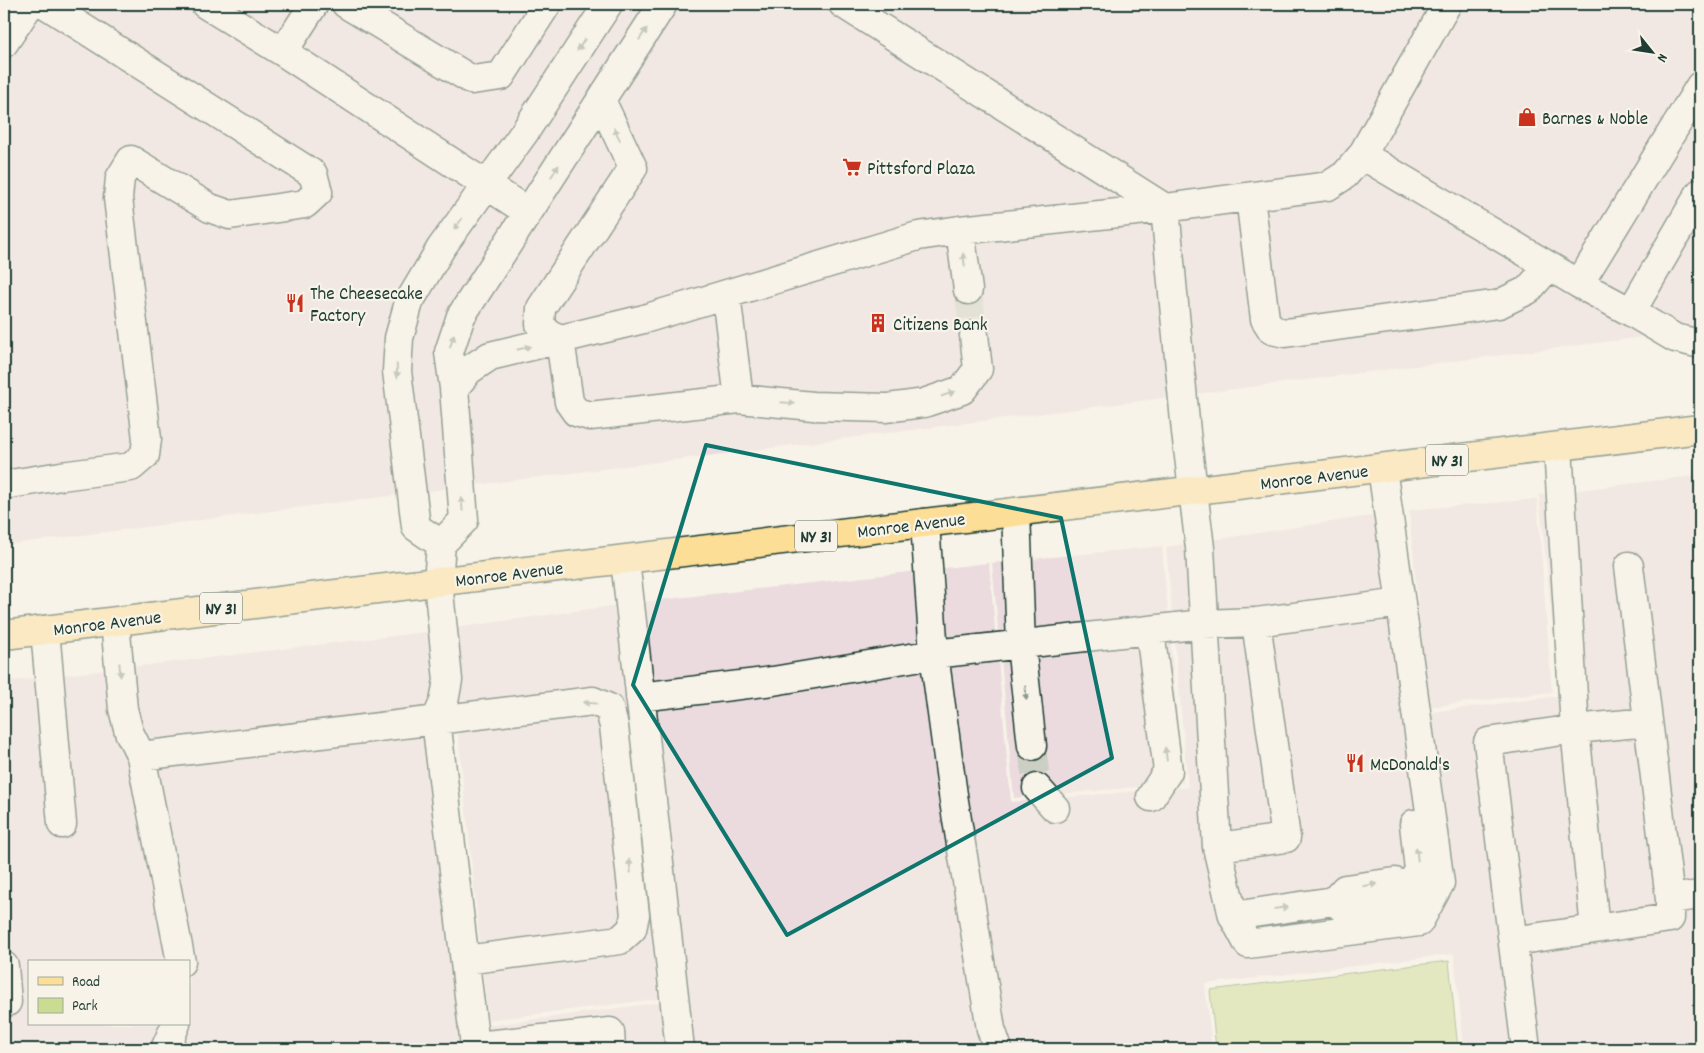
<svg xmlns="http://www.w3.org/2000/svg" width="1704" height="1053" viewBox="0 0 1704 1053" font-family="Dekko,sans-serif">
<style>
.built{fill:#ebdbde;fill-rule:evenodd}
.green{fill:#cadc90;stroke:#748c62}
.lines{fill:none;stroke-linecap:round;stroke-linejoin:round}
.minor-tunnel{stroke:#cccfc4;stroke-width:28;stroke-dasharray:28 14;stroke-linecap:butt}
.minor-casing{stroke:#1f3d34;stroke-width:31}
.major-casing{stroke:#1f3d34;stroke-width:31}
.minor{stroke:#f7f3e8;stroke-width:28}
.major{stroke:#fcde96;stroke-width:28}
.oneway{fill:#8b988e}
.marked{fill:none;stroke:#0f766e;stroke-width:4;stroke-linejoin:round}
.labels{text-anchor:middle;stroke-width:4.5;stroke-linejoin:round;paint-order:stroke}
.shield{fill:#f7f3e8;stroke:#60746a;stroke-width:1}
.shield-label{font-size:18px;font-weight:bold;fill:#1f3d34}
.poi-label{font-size:19px;fill:#1f3d34;stroke:#f7f3e8;text-anchor:start}
.street-label{font-size:19px;fill:#1f3d34;stroke:#f7f3e8}
</style>
<rect width="100%" height="100%" fill="#f7f3e8"/>
<filter id="ink" filterUnits="userSpaceOnUse"><feTurbulence type="fractalNoise" baseFrequency=".02" numOctaves="2"/><feDisplacementMap in="SourceGraphic" scale="10" xChannelSelector="R" yChannelSelector="G"/><feConvolveMatrix kernelMatrix="1 2 1 2 8 2 1 2 1" color-interpolation-filters="sRGB"/></filter>
<g filter="url(#ink)">
<!-- built -->
<path class="built" d="M4,4H1700V330L4,545Z
M1700,475V1049H1464L1454,954L1205,984L1212,1049H4V682L443,630L484,1026L664,1002L624,604L989,563L1011,802L1188,787L1166,547L1403,511L1423,713L1560,696L1539,495ZM29,962H189V1024H29Z
M1537,499L1552,692L1428,707L1409,510Z
M1162,546L1183,783L1014,798L992,563Z
M618,605L658,999L488,1020L447,629Z"/>
<!-- green -->
<path class="green" d="M1449,961L1458,1049H1216L1210,990Z"/>
<g class="lines">
<!-- minor-tunnel -->
<path class="minor-tunnel" d="M968,290L974,335
M1032,746L1037,788"/>
<!-- minor casing -->
<g class="minor-casing">
<path id="minor" d="M205,4L283,52L528,212
M346,4L472,80L501,76L547,4
M843,4L1165,208
M4,43L30,4
M283,52L314,4
M1362,155L1579,284L1631,312
M1700,193L1631,312L1675,338L1700,344
M1250,197L1265,319L1272,330L1285,333L1499,304L1528,290L1549,266
M1165,208L1186,432L1200,548L1217,847L1233,916L1248,944L1419,922L1440,883L1382,468
M960,230L968,290
M1579,284L1700,86
M560,339L569,402L576,412L590,416L739,399L726,295
M560,339L548,333L540,324L541,308L633,168L601,100
M454,388L469,370L490,356L644,319L918,236L960,230L1165,208L1328,186L1345,175L1362,155L1447,4
M739,399L813,406L887,408L924,403L962,390L978,369L974,335
M4,485L61,476L131,467L145,455L147,439L118,198L120,178L131,160L210,208L230,215L305,204L318,192L313,174L45,4
M1016,512L1021,645L1032,746
M925,523L934,654L953,795L991,1029L998,1049
M441,544L416,527L397,371L399,338L409,302L441,248L524,133L608,4
M625,560L680,1049
M1629,566L1670,899V918L1595,929L1575,729L1648,722
M115,622L123,709L129,732L141,756L181,962
M45,630L62,824
M1150,631L1168,771L1151,797
M640,697L773,681L934,654L1203,624L1256,622L1401,603
M141,756L593,701L609,708L614,726L635,915L632,929L620,940L465,960
M1037,788L1055,808
M1217,847L1286,838L1256,622
M1670,899L1700,895
M1334,901L1345,889L1395,882L1409,890
M1233,916L1334,901L1348,912L1400,905L1419,870L1414,824
M1513,941L1595,929
M4,966L7,1002L4,1003
M165,1049L176,1024
M611,1049L610,1032L475,1046L436,720L444,702L448,680L438,582L441,544L464,520L454,388L449,352L461,316L663,4
M1526,1049L1488,742L1575,729L1558,447"/>
</g>
<!-- major casing -->
<g class="major-casing">
<path id="major" d="M4,635L295,599L1700,429"/>
</g>
<!-- minor -->
<use href="#minor" class="minor"/>
<!-- major -->
<use href="#major" class="major"/>
</g>
<!-- one-way arrows -->
<defs><path id="oneway-solid" d="M-6-.8H1V-3.2L6.5 0L1 3.2V.8H-6Z" transform="scale(1.25)"/></defs>
<g class="oneway">
<use href="#oneway-solid" transform="translate(643 34) rotate(-57)"/>
<use href="#oneway-solid" transform="translate(581 45) rotate(123)"/>
<use href="#oneway-solid" transform="translate(617 134) rotate(-115)"/>
<use href="#oneway-solid" transform="translate(555 171) rotate(-57)"/>
<use href="#oneway-solid" transform="translate(458 224) rotate(126)"/>
<use href="#oneway-solid" transform="translate(964 260) rotate(-98)"/>
<use href="#oneway-solid" transform="translate(452 341) rotate(-71)"/>
<use href="#oneway-solid" transform="translate(524 348) rotate(-14)"/>
<use href="#oneway-solid" transform="translate(397 371) rotate(88)"/>
<use href="#oneway-solid" transform="translate(948 394) rotate(-19)"/>
<use href="#oneway-solid" transform="translate(788 403) rotate(5)"/>
<use href="#oneway-solid" transform="translate(462 504) rotate(-95)"/>
<use href="#oneway-solid" transform="translate(120 670) rotate(85)"/>
<use href="#oneway-solid" transform="translate(1026 693) rotate(84)"/>
<use href="#oneway-solid" transform="translate(590 703) rotate(-177)"/>
<use href="#oneway-solid" transform="translate(1166 754) rotate(-98)"/>
<use href="#oneway-solid" transform="translate(1417 854) rotate(-96)"/>
<use href="#oneway-solid" transform="translate(630 866) rotate(-96)"/>
<use href="#oneway-solid" transform="translate(1370 885) rotate(-9)"/>
<use href="#oneway-solid" transform="translate(1281 908) rotate(-8)"/>
</g>
</g>
<!-- marked area -->
<path d="M0 0H1704V1053H0ZM706,445L1061,518L1112,758L787,935L633,685Z" fill="#f7f3e8" fill-opacity=".55" fill-rule="evenodd"/>
<path class="marked" d="M706,445L1061,518L1112,758L787,935L633,685Z"/>
<!-- icons -->
<defs>
<g id="shop-bare" transform="scale(1.5)"><path d="M-5-2.5h2.3a2.7 3.5 0 0 1 5.4 0H5L5.5 6h-11ZM-1.5-2.5h3a1.5 2.3 0 0 0-3 0Z" fill="#c8321e" stroke="#f7f3e8" stroke-width="2.5" paint-order="stroke"/></g>
<g id="supermarket-bare" transform="scale(1.5)"><path d="M-6-5.5h2.5l.6 2H6L4.5 2H-2.5L-4.4-4H-6ZM-1.5 3.2a1.3 1.3 0 1 0 .1 0ZM3 3.2a1.3 1.3 0 1 0 .1 0Z" fill="#c8321e" stroke="#f7f3e8" stroke-width="2.5" paint-order="stroke"/></g>
<g id="restaurant-bare" transform="scale(1.5)"><path d="M-5-6h1v4h1v-4h1v4h1v-4h1v5L-1.5 .5V6h-2V.5L-5-1ZM5-6V6H3V1.5H1.5Q1.5-4 5-6Z" fill="#c8321e" stroke="#f7f3e8" stroke-width="2.5" paint-order="stroke"/></g>
<g id="building-bare" transform="scale(1.5)"><path d="M-4-6H4V6H1V3H-1V6H-4ZM-2.5-4.3h1.7v1.8h-1.7ZM.8-4.3h1.7v1.8H.8ZM-2.5-1h1.7V.8h-1.7ZM.8-1h1.7V.8H.8Z" fill="#c8321e" stroke="#f7f3e8" stroke-width="2.5" paint-order="stroke"/></g>
</defs>
<g fill-rule="evenodd">
<use href="#shop-bare" x="1527" y="117"/>
<use href="#supermarket-bare" x="852" y="167"/>
<use href="#restaurant-bare" x="295" y="303"/>
<use href="#building-bare" x="878" y="323"/>
<use href="#restaurant-bare" x="1355" y="763"/>
</g>
<g class="labels">
<!-- shield labels -->
<g class="shield">
<rect x="1426" y="444.5" width="42" height="31" rx="4"/>
<rect x="795" y="520.5" width="42" height="31" rx="4"/>
<rect x="200" y="592.5" width="42" height="31" rx="4"/>
</g>
<g class="shield-label">
<text x="1447" y="466">NY 31</text>
<text x="816" y="542">NY 31</text>
<text x="221" y="614">NY 31</text>
</g>
<!-- poi labels -->
<g class="poi-label">
<text x="1542" y="124">Barnes &amp; Noble</text>
<text x="867" y="174">Pittsford Plaza</text>
<text x="310" y="299">The Cheesecake<tspan x="310" dy="22">Factory</tspan></text>
<text x="893" y="330">Citizens Bank</text>
<text x="1370" y="770">McDonald's</text>
</g>
<!-- street labels -->
<g class="street-label">
<text transform="translate(1314 476) rotate(-7)" y="7">Monroe Avenue</text>
<text transform="translate(911 524) rotate(-7)" y="7">Monroe Avenue</text>
<text transform="translate(509 573) rotate(-7)" y="7">Monroe Avenue</text>
<text transform="translate(107 622) rotate(-7)" y="7">Monroe Avenue</text>
</g>
</g>
<!-- margin -->
<rect width="1704" height="1053" fill="none" stroke="#f7f3e8" stroke-width="20"/>
<rect x="10" y="10" width="1684" height="1033" fill="none" stroke="#1f3d34" stroke-width="2" filter="url(#ink)"/>
<!-- legend -->
<rect x="28" y="960" width="162" height="65" fill="#f7f3e8" stroke="#a1aaa0"/>
<rect x="38" y="977" width="25" height="8" fill="#fcde96" stroke="#a1aaa0"/>
<text x="72" y="986" font-size="15" fill="#1f3d34">Road</text>
<rect x="38" y="998" width="25" height="15" fill="#cadc90" stroke="#a1aaa0"/>
<text x="72" y="1010" font-size="15" fill="#1f3d34">Park</text>
<!-- north arrow -->
<g transform="translate(1652 52) rotate(120)" stroke="#f7f3e8" stroke-width="4" paint-order="stroke">
<path d="M0-4L9 19L0 12L-9 19Z" fill="#1f3d34"/>
<text y="-8" font-size="14" font-weight="bold" text-anchor="middle" fill="#1f3d34">N</text>
</g>
</svg>
